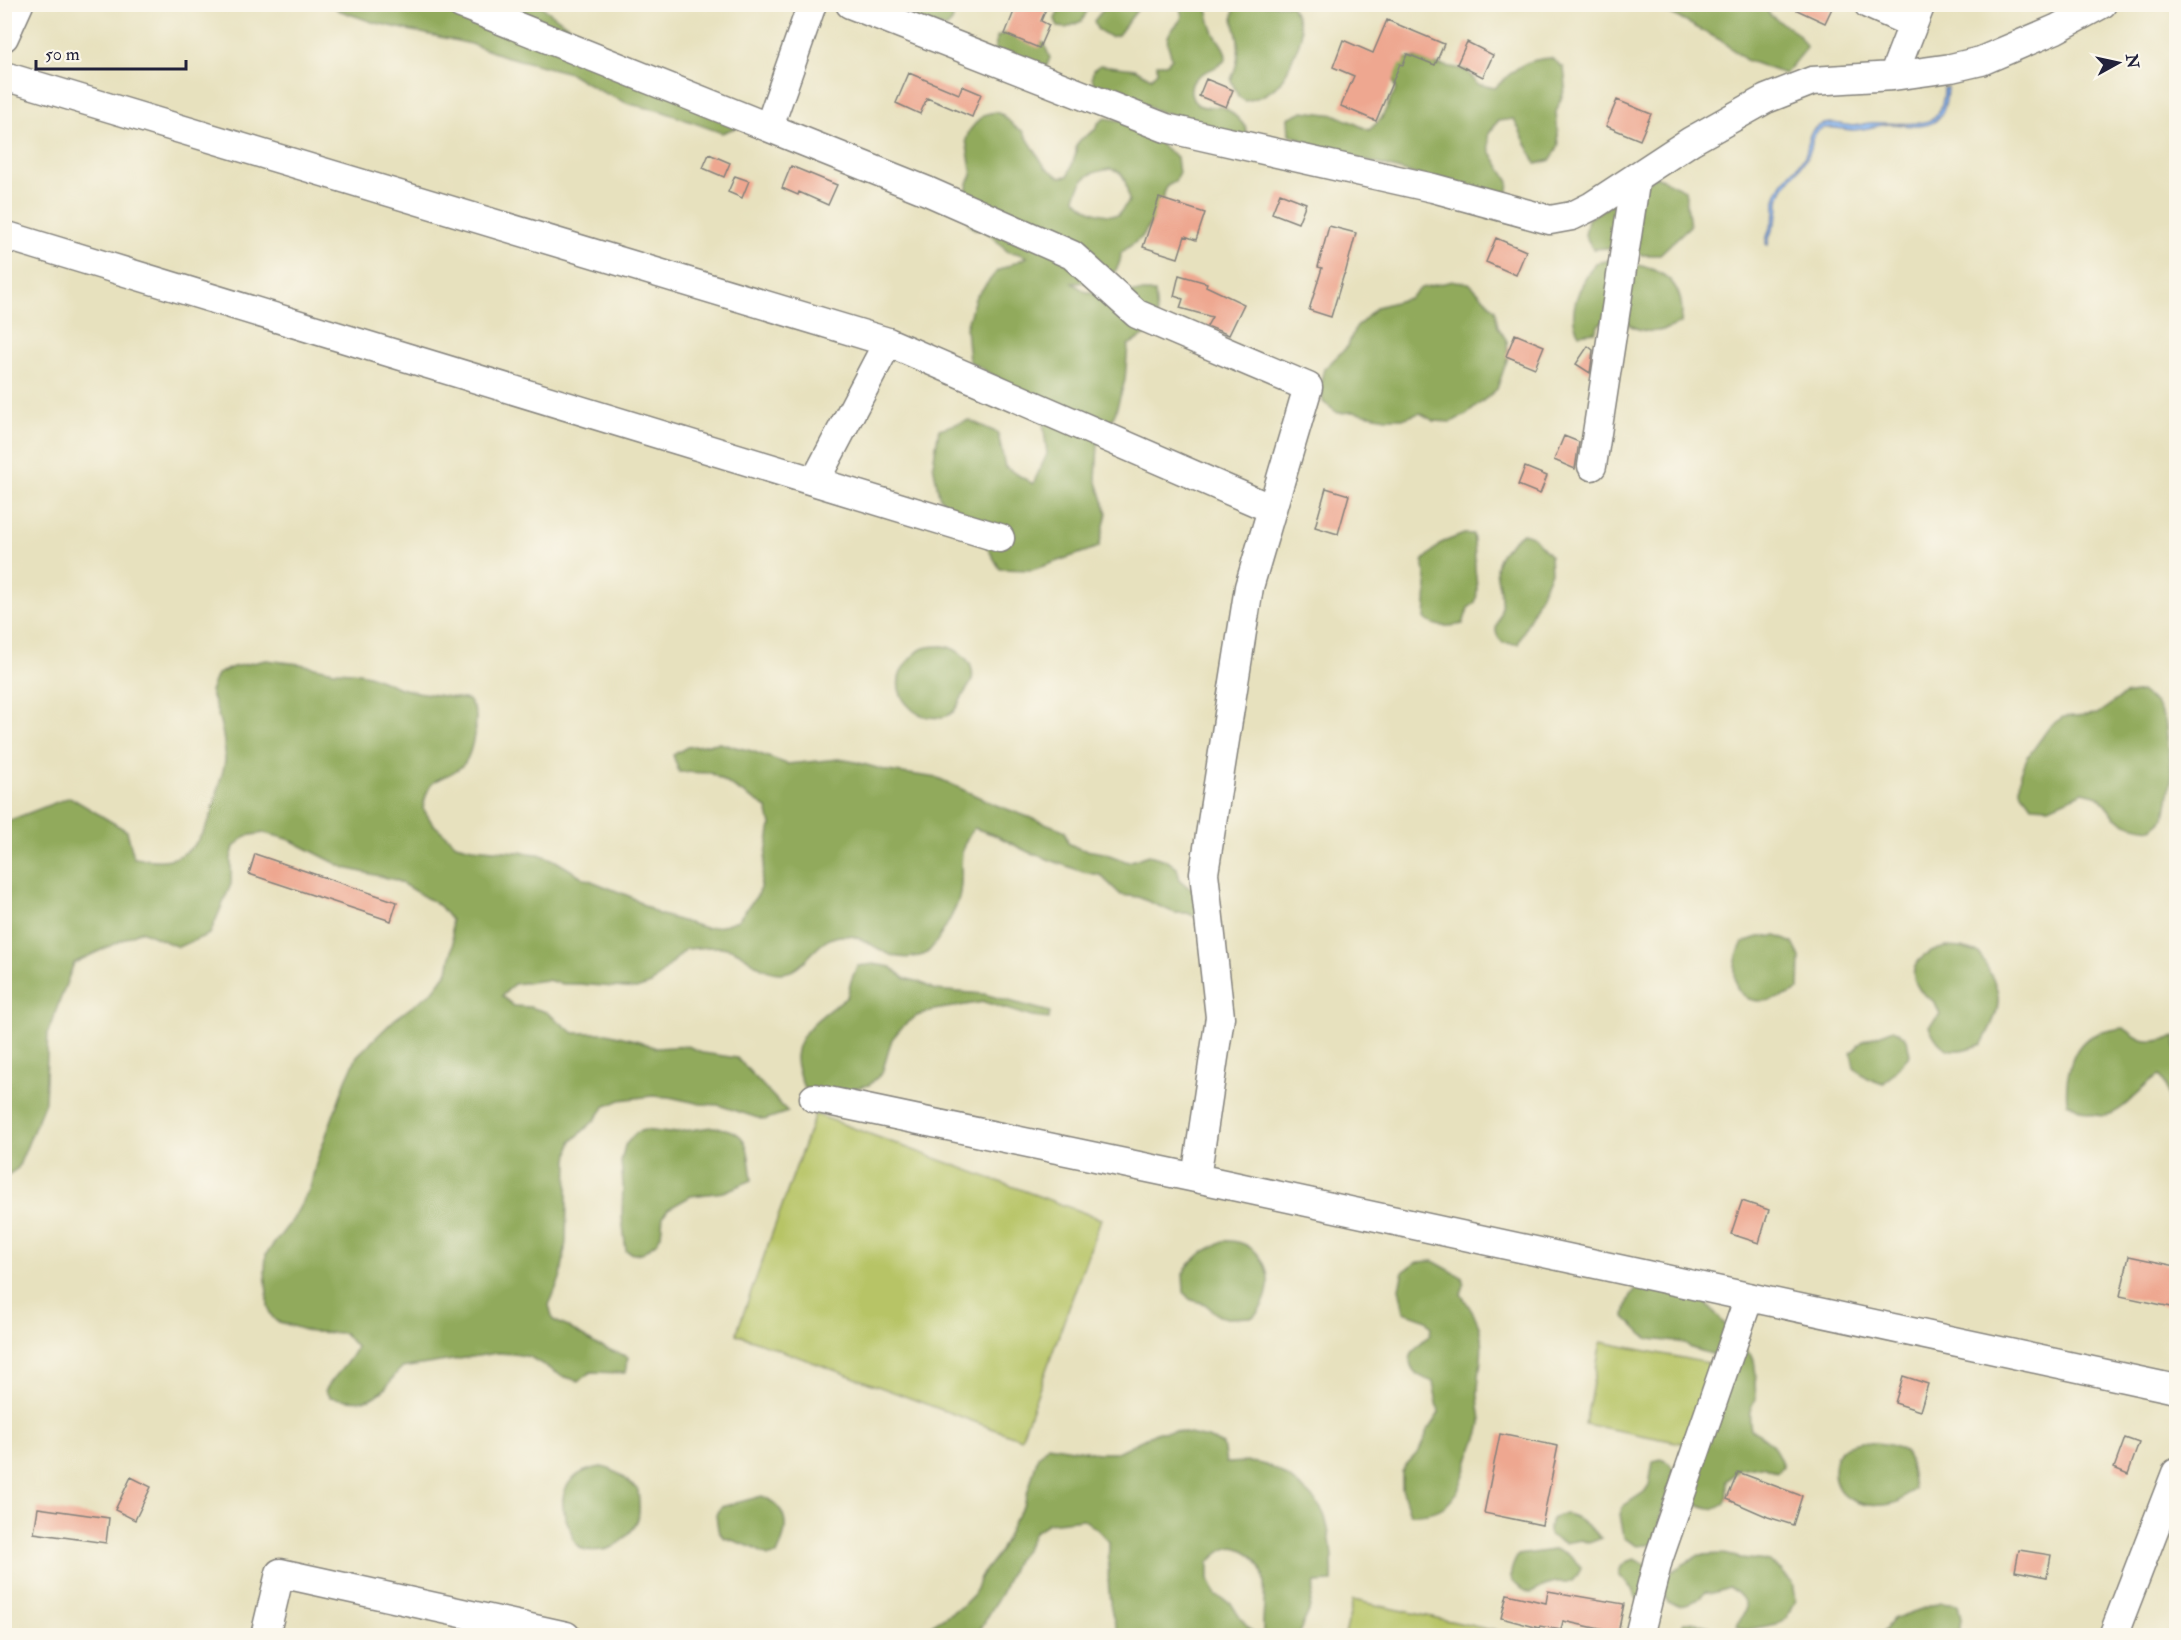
<svg xmlns="http://www.w3.org/2000/svg" width="2181" height="1640" viewBox="0 0 2181 1640" font-family="'IM FELL Double Pica',serif">
<style>
.green{fill:#b7c466;stroke:#6c7350;stroke-width:1.5}
.forest{fill:#91aa5b;stroke:#5a664b;stroke-width:1.5;fill-rule:evenodd}
.water{fill:#89b9f5;stroke:#566e98;stroke-width:1.5}
.building{fill:#eea790}
.lines{fill:none;stroke-linecap:round;stroke-linejoin:round}
.minor-casing{stroke:#84827c;stroke-width:31}
.minor{stroke:#fff;stroke-width:28}
</style>
<rect width="100%" height="100%" fill="#fbf7ec"/>
<filter id="ink" filterUnits="userSpaceOnUse"><feTurbulence type="fractalNoise" baseFrequency=".0167" numOctaves="2"/><feDisplacementMap in="SourceGraphic" scale="12" xChannelSelector="R" yChannelSelector="G"/><feConvolveMatrix kernelMatrix="1 2 1 2 8 2 1 2 1" color-interpolation-filters="sRGB"/></filter>
<filter id="wash" filterUnits="userSpaceOnUse"><feTurbulence type="fractalNoise" baseFrequency=".008" numOctaves="4" result="noise"/><feDisplacementMap in="SourceGraphic" scale="24" xChannelSelector="R" yChannelSelector="G"/><feGaussianBlur stdDeviation="1.35" result="paint"/><feColorMatrix in="noise" values="0 0 0 0 0 0 0 0 0 0 0 0 0 0 0 0 0 1.4 0 .05"/><feComposite in="paint" operator="in"/></filter>
<g filter="url(#wash)">
<rect width="100%" height="100%" fill="#e7e1be"/>
<!-- green -->
<path class="green" d="M815,1114L1101,1219L1021,1439L736,1334Z
M1601,1342L1713,1364L1697,1446L1585,1424Z
M1353,1600L1515,1635H1345Z"/>
<!-- forest -->
<path class="forest" d="M332,5H541L545,9L600,49L754,121L722,133L661,111L629,104L598,90L570,73L504,56L471,44L372,22L338,10Z
M873,5H956L952,22L946,28Z
M1058,5V4L1090,5L1082,21L1066,28L1058,27L1055,19L1058,12Z
M1107,5V4L1141,5L1118,35L1110,37L1097,29L1094,21Z
M1178,5H1206C1208,14 1210,24 1214,33C1219,43 1226,47 1226,59C1216,71 1204,69 1195,79C1188,88 1190,102 1201,106C1209,109 1217,105 1225,108C1233,112 1240,121 1246,127L1247,137L1199,125L1185,116H1177L1161,112L1095,86L1092,78L1093,70L1100,65L1135,69L1151,78L1157,72V64H1166L1172,58C1170,51 1165,41 1169,34C1175,22 1188,22 1178,5Z
M1236,5H1291C1295,14 1302,25 1301,36C1300,43 1296,50 1293,57C1284,83 1272,96 1245,101L1238,96L1231,80C1236,67 1240,56 1238,42C1237,28 1229,19 1236,5Z
M1641,5H1764L1770,15L1798,34L1807,48L1785,74L1746,60L1720,40L1675,16Z
M1004,33H1012L1044,43L1050,58L1046,67L994,53L997,37Z
M1418,58L1435,64L1467,70L1477,84L1495,88C1514,70 1523,59 1551,58L1564,68L1566,86L1556,112L1559,145L1551,160L1536,164L1514,119L1498,121L1488,135L1490,151L1509,182L1507,199L1319,148L1289,134L1288,118L1303,111L1336,115L1369,130L1381,119L1396,89L1386,59Z
M995,112L1003,115L1015,127L1023,131L1045,167L1060,177L1068,176L1076,153V145L1081,139L1095,130L1098,123L1105,118L1147,125L1162,146L1177,157L1179,174L1175,182L1167,186L1164,194L1163,210L1151,222L1142,237L1121,253C1120,282 1094,282 1072,283L1086,292H1155L1158,328L1128,345L1125,380L1115,414L1098,444L1096,479L1107,513L1099,547L1032,570L1000,569L984,542L957,521L939,496L933,464L939,429L969,420L998,433L1005,467L1033,484L1047,454L1043,422L1026,395L969,361L966,328L975,298L997,271L1027,257L1016,253L1008,252L990,234L983,230L974,229L968,223L965,199L968,183L972,175L966,140L969,131L979,119L986,114ZM1110,169C1127,171 1126,186 1129,201L1118,215C1102,216 1084,211 1075,197C1083,175 1088,173 1110,169Z
M1656,176L1685,190L1690,226L1659,255H1642L1626,247L1593,249L1585,235L1588,219Z
M1611,260C1650,266 1688,273 1681,323C1662,332 1647,336 1628,324L1626,308L1599,324L1595,332L1579,334C1565,313 1582,282 1595,263Z
M1453,281L1469,283L1495,309L1498,327L1507,341L1508,357L1497,389L1466,415L1451,422L1434,421L1420,413L1405,418H1386L1354,412L1338,413L1323,402L1320,385L1324,369L1348,346L1354,330L1377,307L1409,298L1421,288Z
M1523,533L1532,536L1550,555L1551,572L1518,644L1503,643C1489,630 1500,623 1501,608C1504,585 1486,570 1505,549C1511,543 1516,537 1523,533Z
M1464,534H1473C1475,546 1475,556 1475,568C1476,581 1479,590 1475,603L1468,608L1463,624C1450,626 1436,629 1425,619L1427,586L1423,561L1441,543Z
M943,646C958,648 976,662 972,680C971,684 967,689 965,692C961,698 958,707 953,712C943,721 923,718 914,711C893,694 894,673 913,656C916,653 920,649 924,648C929,646 937,646 943,646Z
M266,660L300,664L334,671L353,672L369,675L400,688L417,692L469,700C471,705 476,711 476,717C476,729 471,759 462,766C439,785 430,771 423,808L432,823L456,844L472,848L539,854L554,860L584,878L629,896L658,914L706,928L721,926L738,920L759,893L771,825L767,808L711,773L679,772L673,755L687,747L719,743L752,751L787,764L839,759L856,762L888,771L938,778L996,805L1061,829L1065,831L1068,843L1080,849L1104,853L1128,862L1149,855L1166,860L1177,868L1180,880L1188,887L1205,889L1199,918L1187,913H1175L1138,897L1121,895L1100,875L1083,872L1028,852L997,836L974,828C953,854 966,869 959,898C956,910 939,940 930,950C926,955 921,956 914,957C884,962 873,939 850,936C813,932 809,973 781,973C762,973 751,959 736,951C722,944 702,948 686,949L651,984L636,989L580,984H563L547,980L514,984L502,996L514,1006L530,1007L546,1012L574,1033H607L639,1041L656,1048L688,1046L703,1053L737,1058L788,1112L764,1120L718,1105L701,1104L669,1097L652,1096L620,1100L604,1107L595,1120L571,1142L568,1160L566,1242L561,1276L549,1305L553,1320L568,1327L597,1345L628,1357L625,1373L591,1372L578,1381L562,1376L530,1357L514,1354L497,1353L402,1368C395,1373 393,1379 387,1386C372,1406 352,1401 330,1397L325,1391C333,1375 350,1364 356,1347L344,1333L311,1332L276,1321L270,1314L268,1306L265,1271L266,1254L293,1219L310,1188L316,1163L346,1080L357,1056L395,1019L432,992L448,971L453,945L451,920L440,906L396,880L345,868L288,839L264,833L246,836L234,847L231,858V884L210,934L178,947L141,931L74,963L48,1032L45,1102L18,1168L5,1177V822L70,797L127,831L134,858C146,859 159,862 171,859C204,850 214,810 220,781C222,774 225,766 225,758C225,734 218,713 210,691L217,674L233,667Z
M2141,692L2156,704L2165,720L2172,776L2165,818L2152,829C2124,826 2114,820 2099,796L2083,792L2049,807L2032,806L2020,790L2021,773L2027,758L2050,726L2063,717L2097,714L2124,695Z
M1776,936L1793,943L1800,957L1799,990C1784,997 1765,1005 1749,999C1745,997 1740,992 1737,989C1733,970 1734,959 1743,942L1759,937Z
M1946,947L1962,948L1979,953C2003,995 2005,1000 1982,1044C1955,1054 1941,1055 1929,1026L1940,1014C1938,1010 1936,1005 1933,1001C1929,997 1922,994 1919,989C1903,965 1925,952 1946,947Z
M874,964L891,967L904,978L920,982L935,990L984,994L1050,1012L1049,1019L1032,1017L984,1002L934,1010L917,1016L903,1026L892,1039L882,1073L869,1085L835,1092H819L804,1088C800,1078 795,1066 796,1056C798,1029 828,1011 847,997L851,981L857,966Z
M2122,1028C2130,1031 2132,1035 2138,1038C2149,1045 2166,1039 2176,1037V1120C2165,1107 2171,1088 2160,1076C2150,1080 2145,1087 2137,1094C2110,1121 2100,1122 2067,1102C2065,1081 2070,1049 2090,1037C2100,1031 2111,1030 2122,1028Z
M1894,1029L1907,1039L1910,1055L1883,1084L1867,1078L1854,1068L1851,1053L1863,1041Z
M712,1127C751,1130 747,1147 752,1180L724,1192L691,1196L668,1209L663,1216L661,1235L657,1242L642,1253L633,1254L626,1251L622,1218L623,1185L621,1161L625,1145L636,1133L644,1130L669,1133Z
M1223,1241C1268,1238 1282,1290 1253,1317L1227,1318L1219,1316L1205,1304L1189,1299L1184,1292L1183,1274L1187,1267L1200,1254Z
M1433,1261L1462,1277L1464,1285L1461,1294C1467,1304 1476,1315 1479,1326C1485,1348 1479,1368 1478,1390C1477,1401 1481,1412 1481,1423C1480,1435 1473,1446 1469,1458C1459,1493 1452,1516 1410,1514L1402,1489V1472L1406,1465L1419,1451L1429,1428L1439,1413L1433,1382C1427,1379 1419,1377 1415,1372C1401,1358 1420,1343 1430,1335L1431,1327L1427,1320L1404,1312L1399,1288L1403,1272L1417,1262Z
M1639,1286L1705,1301L1754,1359L1756,1375L1755,1383L1756,1399C1748,1409 1749,1417 1751,1430C1769,1438 1776,1447 1783,1466L1778,1472L1762,1466L1738,1469L1727,1481C1726,1487 1728,1496 1726,1501C1719,1515 1700,1506 1691,1501L1715,1355L1691,1348L1685,1343L1650,1339L1643,1335L1625,1317C1626,1305 1629,1294 1639,1286Z
M1175,1431L1208,1438L1223,1445L1226,1463C1236,1463 1248,1461 1258,1463C1278,1466 1319,1498 1325,1517C1331,1537 1333,1562 1332,1582L1315,1583L1309,1611L1298,1635H1267L1263,1633C1261,1604 1276,1564 1241,1549C1228,1543 1218,1553 1209,1562V1579L1216,1596L1231,1603L1240,1618L1256,1635H1119C1106,1605 1108,1575 1109,1542L1098,1530L1083,1519L1048,1523L1034,1532L1027,1547L1016,1560L1002,1592L977,1635H924L933,1624L962,1606L974,1594L980,1577L1000,1551L1015,1519L1024,1505L1038,1456L1048,1445L1098,1453H1115L1158,1432Z
M1862,1442C1906,1445 1909,1447 1914,1489C1909,1494 1902,1501 1895,1503C1865,1510 1828,1501 1835,1462C1836,1456 1839,1450 1844,1447C1849,1444 1857,1443 1862,1442Z
M1661,1459L1669,1463L1674,1470L1654,1544L1638,1546L1624,1538L1620,1514L1623,1506L1644,1492L1649,1485L1653,1461Z
M601,1467C616,1469 627,1480 638,1490C639,1502 641,1516 635,1526C631,1532 621,1542 615,1546C606,1551 583,1554 576,1544C572,1540 572,1531 569,1526C554,1495 567,1472 601,1467Z
M762,1496C792,1509 788,1531 777,1555L768,1556L754,1548L723,1537L718,1530L716,1514L721,1507Z
M1567,1514C1580,1517 1591,1530 1602,1538L1589,1543L1581,1540L1564,1543L1549,1535V1527L1552,1519L1559,1515Z
M1553,1550C1566,1550 1572,1558 1581,1567C1572,1591 1569,1578 1552,1583C1544,1585 1538,1591 1530,1593C1508,1583 1506,1576 1518,1555Z
M1724,1554L1741,1558L1767,1561L1781,1570L1792,1583L1795,1600L1787,1618L1780,1623L1746,1630L1737,1627C1738,1621 1742,1619 1744,1613C1749,1602 1738,1592 1729,1588L1713,1593L1705,1592C1693,1604 1684,1609 1668,1603L1665,1594L1666,1577L1672,1571L1699,1555Z
M1634,1559L1649,1566L1639,1602L1631,1588L1619,1575C1620,1565 1624,1562 1634,1559Z
M1941,1602L1958,1604L1961,1620L1959,1635H1884L1883,1631L1893,1619Z
M1692,1622L1709,1626L1711,1635H1678L1684,1623Z"/>
<!-- water -->
<path class="water" d="M1944,88H1947C1946,109 1943,125 1917,126C1908,126 1899,124 1890,124C1877,125 1865,130 1853,130C1836,130 1821,120 1812,139C1813,160 1791,173 1782,191C1777,199 1780,205 1778,214C1776,224 1769,233 1768,245L1766,244C1766,233 1773,224 1775,213C1776,209 1774,204 1775,200C1779,181 1793,173 1803,159C1811,149 1805,133 1817,127C1828,120 1841,125 1853,126C1859,126 1865,123 1871,123C1885,122 1924,127 1934,118C1942,112 1944,97 1944,88Z"/>
<g id="blocks">
<!-- building -->
<path class="building" d="M1017,4H1048L1041,21L1049,25L1039,48L1005,34Z
M1784,4H1834L1825,23Z
M1387,20L1444,44L1435,65L1407,54L1403,65L1400,64L1376,121L1341,106L1354,76L1333,67L1343,40L1373,53Z
M1467,42L1493,55L1483,77L1457,64Z
M909,73L959,94L962,86L981,94L972,117L927,98L920,114L896,103Z
M1206,79L1233,90L1226,107L1199,96Z
M1617,100L1651,114L1640,140L1606,126Z
M709,154L730,163L724,177L703,168Z
M791,166L837,185L828,205L799,192L798,195L782,188Z
M735,176L749,181L742,198L728,192Z
M1280,193L1306,203L1298,223L1272,213Z
M1159,198L1205,213L1196,240L1185,236L1178,258L1143,247Z
M1329,226L1356,233L1345,274H1344L1331,317L1309,310L1322,268L1318,267Z
M1496,238L1526,251L1516,275L1486,262Z
M1179,275L1207,283L1206,286L1244,304L1229,335L1207,326L1212,317L1180,308L1183,299L1174,296Z
M1515,334L1544,346L1535,368L1506,356Z
M1588,346L1593,350L1590,373L1576,364Z
M1564,436L1579,442L1575,469L1554,460Z
M1525,467L1547,476L1540,494L1518,485Z
M1326,488L1349,495L1338,534L1315,527Z
M255,854L397,902L391,921L249,874Z
M1742,1201L1769,1210L1759,1243L1731,1234Z
M2129,1256L2176,1266V1308L2120,1296Z
M1903,1376L1928,1384L1920,1411L1895,1403Z
M1500,1434L1558,1446L1542,1525L1484,1513Z
M2125,1438L2139,1443L2128,1474L2114,1468Z
M1738,1472L1802,1496L1793,1525L1768,1517L1727,1499Z
M131,1477L151,1487L135,1520L115,1510Z
M38,1508L109,1518L106,1543L34,1533Z
M2019,1550L2051,1555L2047,1577L2015,1571Z
M1548,1591L1624,1604L1618,1633L1563,1621L1561,1630L1540,1626L1539,1628L1501,1618L1507,1594L1546,1603Z"/>
</g>
</g>
<g filter="url(#ink)">
<use href="#blocks" fill-opacity="0" stroke="#84827c" stroke-width="1.5"/>
<g class="lines">
<!-- minor casing -->
<g class="minor-casing">
<path id="minor" d="M461,4L927,191L1072,255L1137,314L1308,387L1249,587L1204,873L1220,1017L1196,1178
M850,4L1166,128L1433,188L1550,220L1572,216L1592,206L1691,141L1766,99L1812,81L1893,76L1951,68L1981,61L2056,29L2102,4
M1868,4L1913,24
M4,37L19,4
M4,76L888,342L1272,509
M1893,76L1921,4
M769,127L812,4
M4,235L1000,538
M1592,466L1636,177
M815,481L888,342
M814,1098L1196,1178L2176,1389
M265,1636L280,1573L566,1636
M1639,1636L1658,1560L1749,1297
M2113,1636L2176,1473"/>
</g>
<!-- minor -->
<use href="#minor" class="minor"/>
</g>
</g>
<!-- margin -->
<rect width="2181" height="1640" fill="none" stroke="#fbf7ec" stroke-width="24"/>
<!-- north arrow -->
<g transform="translate(2118 63) rotate(82)" stroke="#fbf7ec" stroke-width="4.5" paint-order="stroke">
<path d="M0-4.5L10 22L0 15L-10 22Z" fill="#22223b"/>
<text y="-9" font-size="16" font-weight="bold" text-anchor="middle" fill="#22223b">N</text>
</g>
<!-- scale -->
<path d="M36 60v9h150v-9" fill="none" stroke="#22223b" stroke-width="3"/>
<text x="45" y="60" font-size="18" fill="#22223b" stroke="#fbf7ec" stroke-width="4.5" paint-order="stroke">50 m</text>
</svg>
